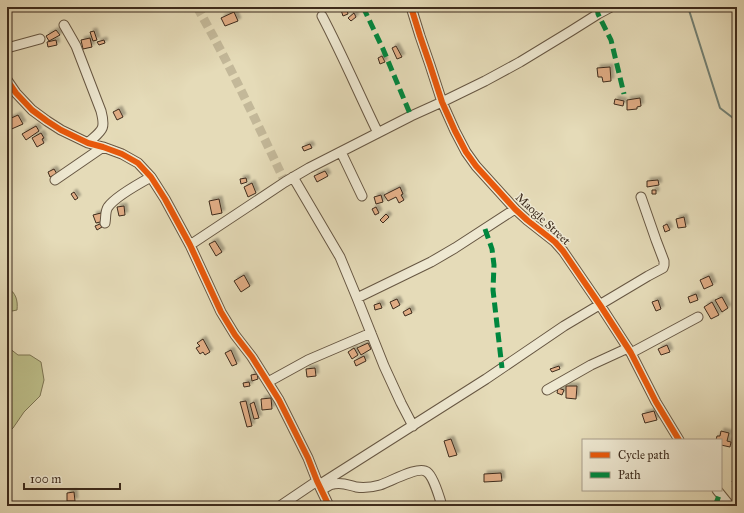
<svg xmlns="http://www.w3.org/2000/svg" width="744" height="513" viewBox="0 0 744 513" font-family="'IM FELL Great Primer',serif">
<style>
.green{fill:#bcbe89;stroke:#7c7452}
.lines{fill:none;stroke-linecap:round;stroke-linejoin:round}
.stream{stroke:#728175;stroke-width:2}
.building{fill:#e1ad85;stroke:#3d2b1c;filter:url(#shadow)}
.minor-tunnel{stroke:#c3b899;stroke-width:9;stroke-dasharray:9 4.5;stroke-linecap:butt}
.minor-casing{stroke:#675743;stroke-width:11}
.minor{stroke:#eee8d1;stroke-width:9}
.quiet{stroke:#00873e;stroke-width:5;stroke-dasharray:10 5;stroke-linecap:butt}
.cycleway-casing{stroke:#eee8d1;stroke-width:8}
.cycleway{stroke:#e8590c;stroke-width:6}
.labels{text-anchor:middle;stroke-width:3;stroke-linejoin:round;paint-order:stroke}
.street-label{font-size:12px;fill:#3d2b1c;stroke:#eee8d1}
</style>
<defs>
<filter id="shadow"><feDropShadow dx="3" dy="-3" stdDeviation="1" flood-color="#0004"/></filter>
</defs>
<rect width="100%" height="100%" fill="#e5dbb8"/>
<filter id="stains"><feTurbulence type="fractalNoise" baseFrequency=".005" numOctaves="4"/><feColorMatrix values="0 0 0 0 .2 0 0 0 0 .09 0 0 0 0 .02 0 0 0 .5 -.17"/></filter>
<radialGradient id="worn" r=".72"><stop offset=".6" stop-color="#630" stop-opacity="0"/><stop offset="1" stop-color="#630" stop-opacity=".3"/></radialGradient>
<!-- green -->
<path class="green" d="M7,287C16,293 18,300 17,310L7,312Z
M7,343L9,348L18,355H30L41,362L44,380L40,396L24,412L13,428L7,434Z"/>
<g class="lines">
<!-- stream -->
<path class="stream" d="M688,7L720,108L737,121"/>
</g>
<!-- building -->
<path class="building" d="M340,7H346L348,14L343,16Z
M357,7L358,10L353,12L352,9Z
M234,12L238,21L225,26L221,18Z
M354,13L356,17L351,21L348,18Z
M56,30L60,35L49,41L46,36Z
M94,31L97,40L93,41L90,32Z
M90,38L92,47L83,49L81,40Z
M56,40L57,45L48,47L47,42Z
M104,40L105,43L99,45L97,42Z
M396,46L402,57L397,59L392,48Z
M382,56L385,62L380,64L378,58Z
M610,67L611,81L603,82L602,77H598L597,68Z
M640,98L641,106L637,107V109L627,110V100Z
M615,99L624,101L623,106L614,104Z
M119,109L123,117L117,120L113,112Z
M18,115L23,124L7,131V120Z
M36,126L39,131L26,140L22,134Z
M41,133L44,138L42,139L44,143L37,147L32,138Z
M310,144L312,148L304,151L302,147Z
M54,169L57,174L50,177L48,172Z
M325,171L328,176L317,182L314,176Z
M246,178L247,182L241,184L240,179Z
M658,180L659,185L647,187V181Z
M252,183L256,193L248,197L244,187Z
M400,187L403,194L401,195L404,200L399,203L396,197L388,201L384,195Z
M652,190H656V194H652Z
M74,192L78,198L75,200L71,194Z
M381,195L383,202L376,204L374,197Z
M219,199L222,213L212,215L209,201Z
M124,206L125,215L119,216L117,207Z
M376,207L379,213L375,215L372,209Z
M101,213L104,221L96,223L93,215Z
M386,214L389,217L383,223L380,220Z
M684,217L686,227L678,228L676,219Z
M100,224L102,227L97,230L95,226Z
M667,224L670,230L665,232L663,226Z
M215,241L222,252L216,256L209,244Z
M244,275L250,286L241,292L234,281Z
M709,276L713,285L704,289L700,280Z
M696,294L698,300L690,303L688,297Z
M722,297L728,308L722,312L715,300Z
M397,299L400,305L393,309L390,302Z
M658,300L661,309L656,311L652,302Z
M712,302L719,315L711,319L704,307Z
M380,303L382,308L375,310L374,305Z
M410,308L412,313L405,316L403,312Z
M203,339L210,352L205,355L203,352L200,354L196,348L200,346L197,343Z
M368,343L371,349L361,355L357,348Z
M667,345L670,352L661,355L658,349Z
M354,348L358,355L352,359L348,352Z
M231,350L237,364L232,366L225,353Z
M364,356L366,361L356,366L354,361Z
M559,366L560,369L552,372L550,369Z
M315,368L316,376L307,377L306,369Z
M257,374L258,379L252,381L251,375Z
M249,382L250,386L244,387L243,383Z
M566,386H577L576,399L566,398Z
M558,388L564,390L562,395L557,393Z
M271,398L272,409L262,410L261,399Z
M246,401L252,426L247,427L240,402Z
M254,402L259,418L254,419L250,404Z
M654,411L657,420L645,423L642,414Z
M721,431L729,433L727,441L731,442L730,447L721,445V440H716L717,436H720Z
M735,436H737V444L734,443Z
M451,439L457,455L449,457L444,441Z
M501,473L502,481L484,482V474Z
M737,479V492L732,481Z
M74,492L75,501H67V493Z"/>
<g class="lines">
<!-- minor-tunnel -->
<path class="minor-tunnel" d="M197,7C229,63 257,123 285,182"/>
<!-- minor casing -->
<g class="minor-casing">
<path id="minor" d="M411,7L420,36L430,65L442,102L455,131L466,152L476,166L515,209L527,220L555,242L563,251L600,305L631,353L656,402L679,440
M322,16C342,54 359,94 378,133
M64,25L76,46L101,111C106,130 102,130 88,143
M7,48L40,39
M7,80L16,93L32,110L47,121L61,130L88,143L103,147L122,154L138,163L151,177L165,199L190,245L221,312L235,335L252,357L279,400L308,458L317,481L329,506
M341,152L362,196
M293,177L340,257L357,298L384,366L401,403L413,426
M55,180L103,147
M105,223C106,218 105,211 108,207C115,197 140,183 151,177
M190,245L285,182L309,168L411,116L442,102L485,81L520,62L571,31L598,14L611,7
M357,298L431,262L455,248L515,209
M631,353L698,317
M268,382L308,360L371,333
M547,390L591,365L628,348
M319,485L486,379L564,326L648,276L663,268L664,265V261L656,240L641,197
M323,489C327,487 330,484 334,484C342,482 348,485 356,487C363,488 373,487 380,485C390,482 419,465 427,472C433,476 440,499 442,506
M717,490L730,506
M280,506L317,481"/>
</g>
<!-- minor -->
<use href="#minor" class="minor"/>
<!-- quiet -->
<path class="quiet" d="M363,7L383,49L411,116
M597,7L598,14L611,40L624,94
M485,229L492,249L494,265L493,290L502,368
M715,506L720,493"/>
<!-- cycleway casing -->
<g class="cycleway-casing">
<path id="cycleway" d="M411,7L420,36L430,65L442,102L455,131L466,152L476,166L515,209L527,220L555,242L563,251L600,305L631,353L656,402L679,440
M7,80L16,93L32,110L47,121L61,130L88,143L103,147L122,154L138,163L151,177L165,199L190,245L221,312L235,335L252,357L279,400L308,458L317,481L329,506"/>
</g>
<!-- cycleway -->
<use href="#cycleway" class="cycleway"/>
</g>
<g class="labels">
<!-- street labels -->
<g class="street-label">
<text transform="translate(543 219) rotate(43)" y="4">Maogle Street</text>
</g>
</g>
<!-- margin -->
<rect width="744" height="513" fill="none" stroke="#e5dbb8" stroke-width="24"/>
<rect x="8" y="8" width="728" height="497" fill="none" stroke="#3d2b1c" stroke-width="2"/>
<rect x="12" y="12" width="720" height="489" fill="none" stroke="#3d2b1c"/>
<!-- legend -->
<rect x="582" y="439" width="140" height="52" fill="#eee8d1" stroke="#a79c89"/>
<rect x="590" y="452" width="20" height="6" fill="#e8590c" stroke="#a79c89"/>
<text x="618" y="459" font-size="12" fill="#3d2b1c">Cycle path</text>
<rect x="590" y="472" width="20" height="6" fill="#00873e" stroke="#a79c89"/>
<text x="618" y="479" font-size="12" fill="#3d2b1c">Path</text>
<!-- scale -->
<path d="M24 483v6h96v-6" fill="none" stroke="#3d2b1c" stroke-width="2"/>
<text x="30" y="483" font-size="12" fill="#3d2b1c" stroke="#eee8d1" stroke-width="3" paint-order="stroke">100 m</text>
<rect width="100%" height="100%" filter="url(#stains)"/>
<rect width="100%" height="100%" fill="url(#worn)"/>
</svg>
